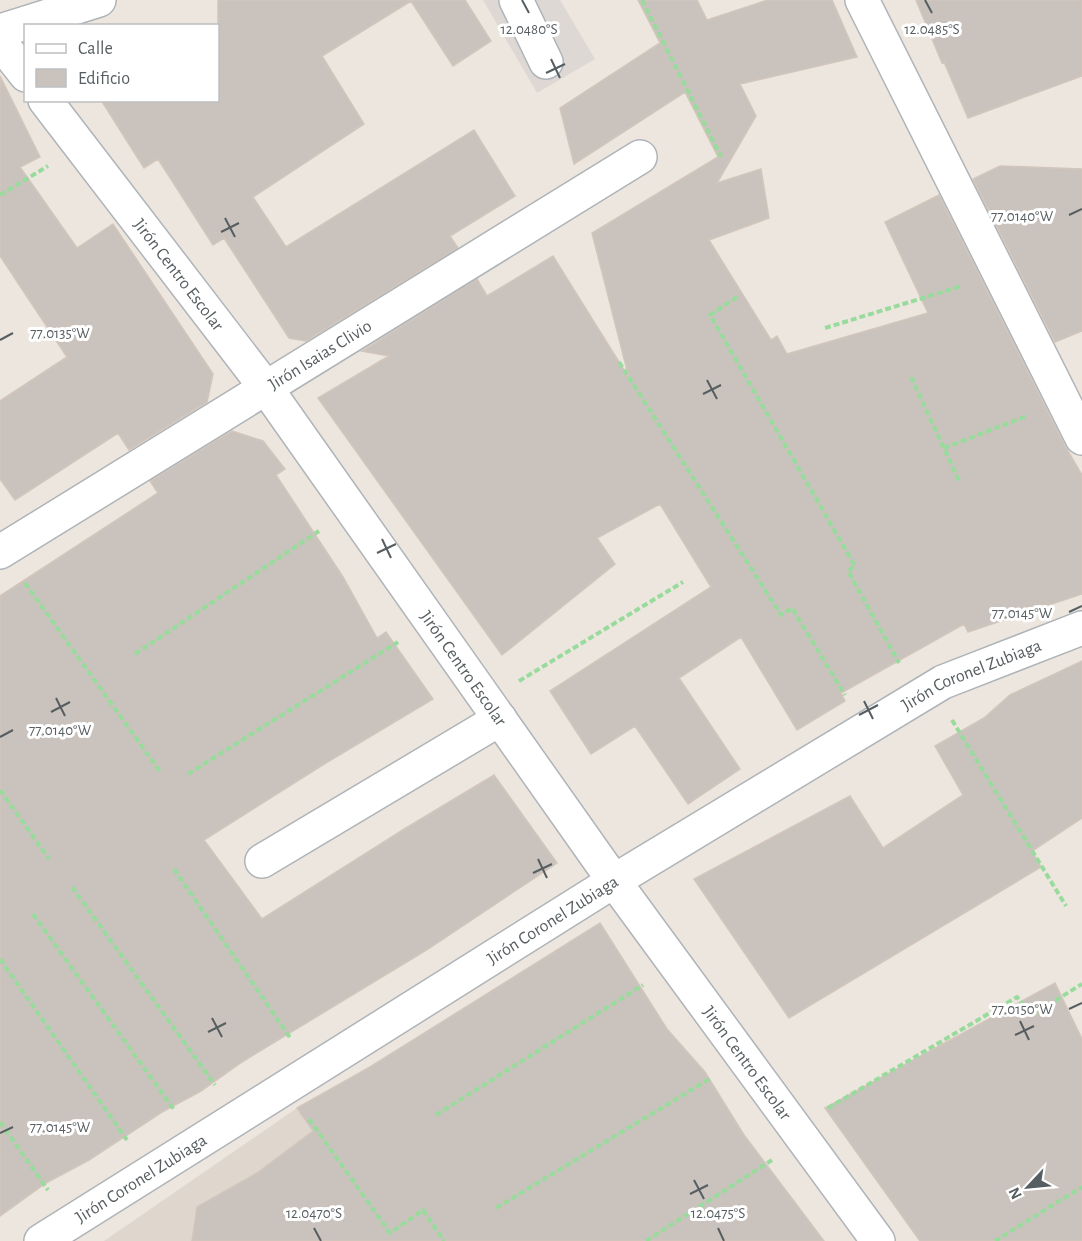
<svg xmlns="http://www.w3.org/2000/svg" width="1082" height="1241" viewBox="0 0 1082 1241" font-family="'Alegreya Sans',sans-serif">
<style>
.industrial{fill:#ddd8d3}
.education{fill:#dfd7ce}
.building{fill:#cac3bd;stroke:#d2c6bc;stroke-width:1.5}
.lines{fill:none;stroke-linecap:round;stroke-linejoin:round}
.minor-casing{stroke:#afb4b8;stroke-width:36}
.path{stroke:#98db9c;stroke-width:4;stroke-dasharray:6 3;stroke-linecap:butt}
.minor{stroke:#fff;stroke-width:33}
.ticks{fill:none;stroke:#575e61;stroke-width:2}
.labels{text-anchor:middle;stroke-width:6;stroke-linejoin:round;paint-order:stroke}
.street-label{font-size:18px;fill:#575e61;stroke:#fff}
.ticks-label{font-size:15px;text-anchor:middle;fill:#575e61;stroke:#fff;stroke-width:6;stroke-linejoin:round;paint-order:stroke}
</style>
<rect width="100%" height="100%" fill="#ede6de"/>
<!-- industrial -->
<path class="industrial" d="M483,0H560L595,59L537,93Z"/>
<!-- education -->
<path class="education" d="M297,1108L390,1241H104Z"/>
<!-- building -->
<path class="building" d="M218,0H465L491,41L453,66L411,1L322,56L364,124L253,197L286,247L474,130L515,196L450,236L458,248L306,341L289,338L224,238L213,245L158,159L144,168L101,100H218Z
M638,0H697L707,20L768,0H832L857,57L740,84L756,116L717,183L761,169L769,218L709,240L771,340L777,336L787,354L928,313L885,222L939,195L1065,446L1082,475V594L968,632L964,624L841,693L845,701L797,730L741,637L679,678L740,769L688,804L635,726L591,754L550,691L711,587L660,504L597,538L615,564L502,655L318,398L389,356L362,351L477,279L487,296L553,256L629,378L592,233L718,157L685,92L574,164L560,108L660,43Z
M916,0H1082V76L968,118L944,62L942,63Z
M0,76L40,157L20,167L77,248L113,224L213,374L207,402L129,450L118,433L15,500L0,479V401L67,357L0,256Z
M1000,166L1082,169V331L1055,342L973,179Z
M232,431L263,441L285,469L276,475L343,577L377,638L386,632L433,699L321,766L204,840L262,919L406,828L494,775L557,863L428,949L242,1062L201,1091L162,1112L89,1160L46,1183L0,1216V596L158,493L150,481Z
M1082,661V818L1032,851L1041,867L789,1018L694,879L850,796L883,848L963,795L935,746L984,718L1010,695Z
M600,923L667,1029L705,1072L744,1135L824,1241H192L197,1207L257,1173L313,1131L297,1108L370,1067Z
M1055,983L1082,1039V1241H920L825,1108Z"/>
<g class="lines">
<!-- minor casing -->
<g class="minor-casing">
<g id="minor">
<path d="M516,0L546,62"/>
<path d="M862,0L1082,438"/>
<path d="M0,31L99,0"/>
<path d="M0,42L26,75"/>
<path id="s1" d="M45,100L266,388L614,881L878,1241"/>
<path id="s2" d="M0,552L640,157"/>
<path d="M262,861L500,719"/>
<path id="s3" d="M41,1241L614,881L943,682L1082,628"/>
</g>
</g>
<!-- path -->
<path class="path" d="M642,0L721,157
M0,195L48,166
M737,297L710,315L855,566L848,571L899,663
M825,328L962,286
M619,362L781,615L792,608L845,695
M911,377L960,483
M944,448L1027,416
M25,583L161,773
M135,654L319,531
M519,681L683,582
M952,720L1066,906
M188,774L398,642
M0,790L49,859
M174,869L291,1039
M72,887L215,1085
M33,914L175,1111
M0,959L127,1140
M828,1108L1017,997L1032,1015L1082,984
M436,1115L643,985
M309,1119L390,1233L423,1210L444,1241
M0,1122L48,1190
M496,1208L711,1078
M646,1241L772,1160
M995,1241L1082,1187"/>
<!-- minor -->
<use href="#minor" class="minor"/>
</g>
<!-- ticks -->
<path class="ticks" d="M522,0L529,13M925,0L932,13M551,59L560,78M546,73L565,64M1069,215L1082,209M225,218L235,237M221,232L239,223M0,340L13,333M707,380L717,399M703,394L721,385M382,539L391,558M377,553L396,544M1069,612L1082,606M56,698L65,716M864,701L873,719M51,712L70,702M859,715L878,705M0,737L13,730M538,859L547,878M533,873L552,864M1069,1009L1082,1003M212,1018L222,1037M1020,1021L1029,1040M208,1032L226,1023M1015,1035L1034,1026M0,1133L13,1127M694,1180L704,1199M690,1194L708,1185M314,1228L321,1241M718,1228L724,1241"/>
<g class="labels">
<!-- street labels -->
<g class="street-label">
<text dy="6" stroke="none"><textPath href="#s1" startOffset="220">Jirón Centro Escolar</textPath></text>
<text dy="6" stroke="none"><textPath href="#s2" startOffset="376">Jirón Isaias Clivio</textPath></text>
<text dy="6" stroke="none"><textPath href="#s1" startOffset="706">Jirón Centro Escolar</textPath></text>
<text dy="6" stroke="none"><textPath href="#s3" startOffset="1090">Jirón Coronel Zubiaga</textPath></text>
<text dy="6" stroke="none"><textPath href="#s3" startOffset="604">Jirón Coronel Zubiaga</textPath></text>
<text dy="6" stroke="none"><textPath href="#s1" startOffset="1192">Jirón Centro Escolar</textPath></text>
<text dy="6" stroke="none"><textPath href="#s3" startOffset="118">Jirón Coronel Zubiaga</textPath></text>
</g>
</g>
<g class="ticks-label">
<text x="932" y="34">12.0485°S</text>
<text x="529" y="34">12.0480°S</text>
<text x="1022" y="221">77.0140°W</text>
<text x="60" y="338">77.0135°W</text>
<text x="1022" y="618">77.0145°W</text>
<text x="60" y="735">77.0140°W</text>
<text x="1022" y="1014">77.0150°W</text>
<text x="60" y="1132">77.0145°W</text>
<text x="314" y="1218">12.0470°S</text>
<text x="718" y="1218">12.0475°S</text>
</g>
<!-- legend -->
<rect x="24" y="24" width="195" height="78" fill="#ffffff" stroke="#bcbfc0" stroke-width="1.5"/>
<rect x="36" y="44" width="30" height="9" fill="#ffffff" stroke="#bcbfc0" stroke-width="1.5"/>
<text x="78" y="54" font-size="18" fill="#575e61">Calle</text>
<rect x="36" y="69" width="30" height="18" fill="#cac3bd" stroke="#bcbfc0" stroke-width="1.5"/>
<text x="78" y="84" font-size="18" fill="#575e61">Edificio</text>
<!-- north arrow -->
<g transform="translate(1028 1187) rotate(244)" stroke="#ffffff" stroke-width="4.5" paint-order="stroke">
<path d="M0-4.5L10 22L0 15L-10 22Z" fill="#575e61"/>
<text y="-9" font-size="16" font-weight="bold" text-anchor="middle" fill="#575e61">N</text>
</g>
</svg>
